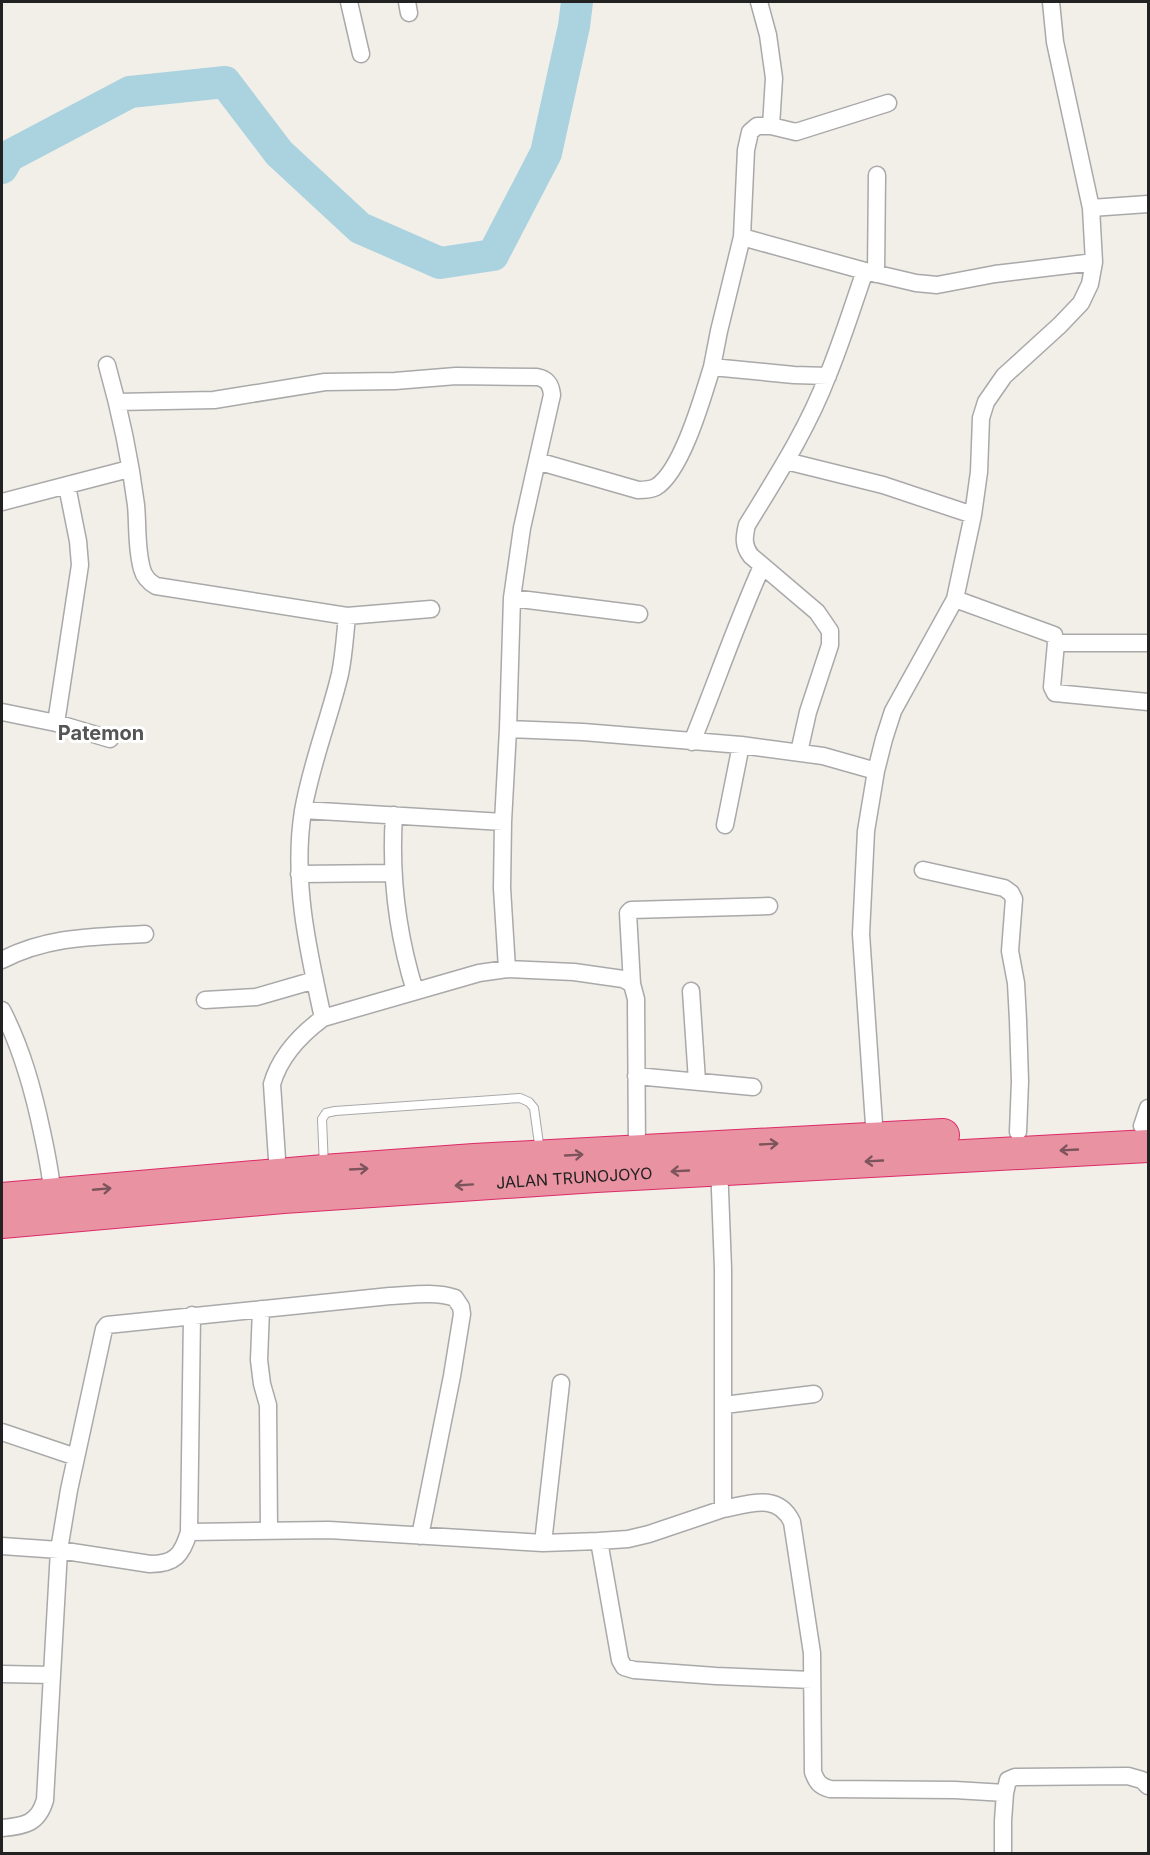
<svg xmlns="http://www.w3.org/2000/svg" width="1150" height="1855" viewBox="0 0 1150 1855" font-family="Inter,sans-serif">
<style>
.lines{fill:none;stroke-linecap:round;stroke-linejoin:round}
.river{stroke:#aad3df;stroke-width:32}
.lane-casing{stroke:#a9a9a9;stroke-width:10}
.street-casing{stroke:#a9a9a9;stroke-width:19}
.highway-casing{stroke:#dc2a67;stroke-width:34}
.lane{stroke:#fff;stroke-width:8}
.street{stroke:#fff;stroke-width:16}
.highway{stroke:#e892a2;stroke-width:32}
.oneway{stroke:#7b545c}
.labels{text-anchor:middle;stroke-width:6;stroke-linejoin:round;paint-order:stroke}
.street-label{font-size:16px;fill:#222;stroke:#fff}
.quarter-label{font-size:20px;font-weight:bold;fill:#555;stroke:#fff}
</style>
<rect width="100%" height="100%" fill="#f2efe9"/>
<g class="lines">
<!-- river -->
<path class="river" d="M2,168L9,156L130,92L225,82L279,153L360,228L440,263L493,255L546,153L574,26L577,2"/>
<!-- lane casing -->
<g class="lane-casing">
<path id="lane" d="M324,1167L322,1119L326,1113L335,1111L520,1098L529,1102L534,1108L540,1151"/>
</g>
<!-- street casing -->
<g class="street-casing">
<path id="street" d="M349,2L361,54
M407,2L409,13
M759,2L768,35L774,78L771,126
M1091,208L1148,204
M742,237L865,271
M876,274L877,175
M107,365C120,411 130,458 136,505C138,526 136,548 142,569C144,577 149,582 156,586L347,616L431,609
M828,376L794,375L712,367L719,331L742,237L746,150L750,132L757,126H771L796,132L888,103
M117,402L214,400L325,382L395,381L456,376L537,377C548,379 551,385 552,395L537,461L638,490C644,490 650,490 656,487C682,471 703,396 712,367
M786,461L883,485L973,515
M2,502L129,469
M512,598L639,614
M955,599L1054,635L1056,643L1052,687L1055,693L1148,702
M1056,643H1148
M2,712L56,723L110,739
M56,723L80,565L78,541L67,486
M508,729L583,732L741,745L823,756L876,771
M692,742C716,683 736,624 762,566
M799,752L808,712L830,645V631L817,612L751,556C743,546 744,537 747,525C777,476 808,428 828,375C842,341 853,305 865,271L916,283L937,285L995,274L1094,262
M303,810L503,822
M394,815C390,875 397,933 415,991
M725,825L741,745
M923,870L1004,888L1011,893L1014,899L1010,951L1016,983L1018,1020L1020,1081L1018,1132
M299,874L393,873
M2,960C49,936 93,937 145,934
M507,969L502,888L503,822L508,729L512,598L522,528L537,461
M632,984L628,913L631,910L769,906
M691,991L697,1081
M205,1000L256,997L315,980
M2,1010C22,1049 33,1089 42,1132C47,1155 52,1178 53,1201
M323,1018C308,950 292,880 303,811C311,764 329,720 340,674C344,655 345,635 347,616
M636,1076L753,1087
M1142,1126L1148,1108
M875,1139L861,934L866,831L876,771L884,739L893,711L955,599L973,515L979,472L981,418L986,402L1004,376L1060,325L1081,303L1090,284L1094,262L1091,208L1055,42L1051,2
M278,1174L272,1084C280,1056 300,1035 323,1018L479,973L507,969L574,972L623,979L632,984L636,999L637,1152
M261,1309L259,1360L262,1384L268,1405L269,1531
M724,1405L814,1394
M2,1432L76,1457
M723,1509C749,1504 778,1492 792,1522L812,1653L813,1772C817,1783 820,1786 830,1789L955,1790L1005,1793L1003,1821V1854
M189,1532L329,1530L543,1543L599,1541L628,1539L649,1534L723,1509V1269L719,1164
M599,1541L620,1660L624,1667L634,1670L716,1676L812,1680
M543,1543L561,1383
M2,1546L59,1550L150,1564C175,1564 182,1555 189,1532L192,1315
M2,1674L52,1675
M1005,1793L1008,1780L1015,1777L1128,1776L1142,1780L1148,1786
M2,1828C24,1826 38,1824 45,1800L59,1550L69,1490L104,1329L107,1325L390,1296C410,1295 436,1291 455,1298L461,1307L462,1314L452,1376L420,1536"/>
</g>
<!-- highway casing -->
<g class="highway-casing">
<g id="highway">
<path d="M2,1199L324,1171L474,1160L943,1135"/>
<path id="s1" d="M2,1222L283,1197L596,1176L1148,1146"/>
</g>
</g>
<!-- lane -->
<use href="#lane" class="lane"/>
<!-- street -->
<use href="#street" class="street"/>
<!-- highway -->
<use href="#highway" class="highway"/>
</g>
<!-- one-way arrows -->
<defs><path id="oneway-shaft" d="M-6 0H5M1.5-3L5.5 0L1.5 3" fill="none" stroke-width="1.6" stroke-linecap="round" stroke-linejoin="round" transform="scale(1.5)"/></defs>
<g class="oneway">
<use href="#oneway-shaft" transform="translate(769 1144) rotate(-3)"/>
<use href="#oneway-shaft" transform="translate(1069 1150) rotate(177)"/>
<use href="#oneway-shaft" transform="translate(574 1155) rotate(-3)"/>
<use href="#oneway-shaft" transform="translate(874 1161) rotate(177)"/>
<use href="#oneway-shaft" transform="translate(359 1169) rotate(-3)"/>
<use href="#oneway-shaft" transform="translate(680 1171) rotate(177)"/>
<use href="#oneway-shaft" transform="translate(464 1185) rotate(176)"/>
<use href="#oneway-shaft" transform="translate(102 1189) rotate(-5)"/>
</g>
<g class="labels">
<!-- street labels -->
<g class="street-label">
<text dy="6" stroke="none"><textPath href="#s1" startOffset="574">JALAN TRUNOJOYO</textPath></text>
</g>
<!-- quarter labels -->
<g class="quarter-label">
<text x="101" y="740">Patemon</text>
</g>
</g>
<!-- border -->
<rect width="1150" height="1855" fill="none" stroke="#222222" stroke-width="6"/>
</svg>
